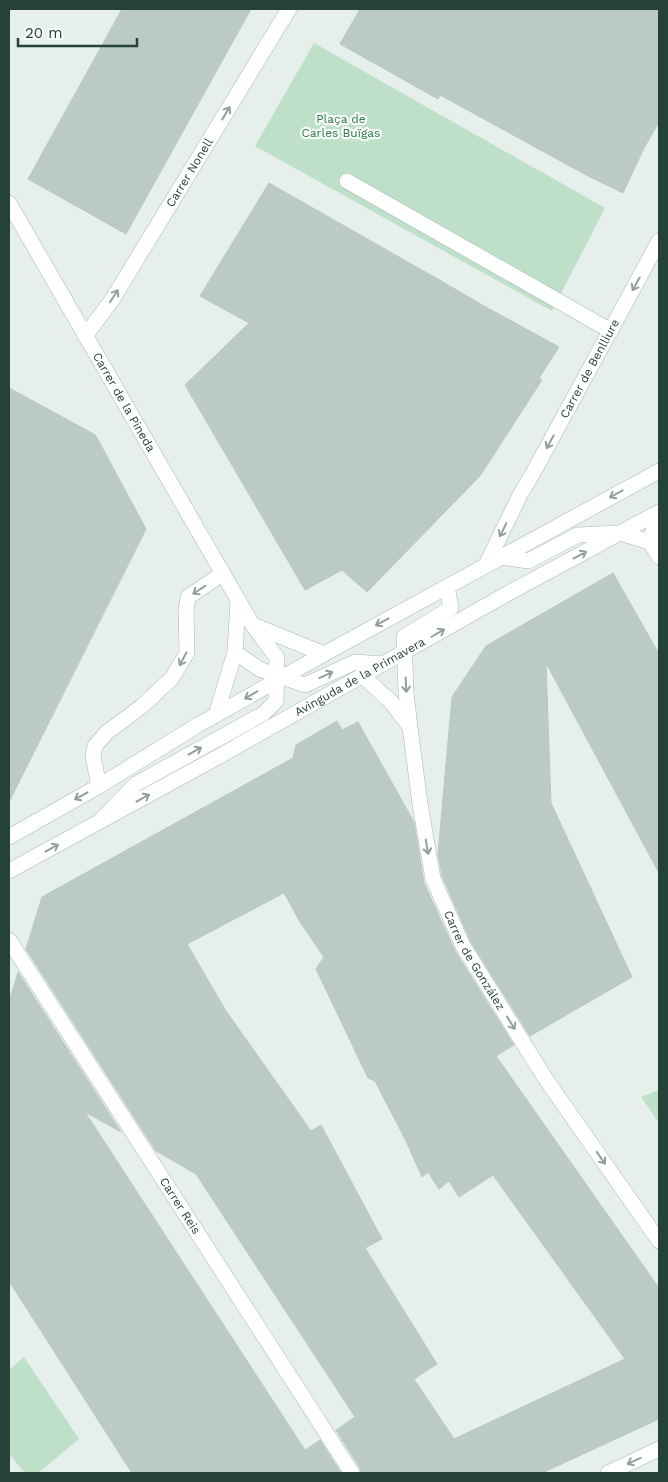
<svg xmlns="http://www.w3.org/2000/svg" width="668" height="1482" viewBox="0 0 668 1482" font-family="'Work Sans',sans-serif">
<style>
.green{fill:#bfe0c8}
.building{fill:#bbcac4;stroke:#b8c9c2;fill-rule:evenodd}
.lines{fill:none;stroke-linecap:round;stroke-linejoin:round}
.minor-casing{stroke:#a8b8b2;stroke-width:16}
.minor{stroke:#fff;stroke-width:15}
.oneway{stroke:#92a09c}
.labels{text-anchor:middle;stroke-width:4.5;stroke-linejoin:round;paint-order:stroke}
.park-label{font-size:12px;fill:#2d7a4b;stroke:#f7fbf9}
.street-label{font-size:12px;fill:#24423a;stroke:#f7fbf9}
</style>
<rect width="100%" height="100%" fill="#e6efeb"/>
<!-- green -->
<path class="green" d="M314,43L605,208L552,311L255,146Z
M659,1090V1123L641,1097Z
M24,1357L79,1439L38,1473H25L9,1454V1370Z"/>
<!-- building -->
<path class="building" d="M122,9H251L126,234L28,179Z
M360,9H659V122L644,148L623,193L588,176L440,95L438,99L340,44Z
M269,183L443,282L484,306L559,347L539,378L542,380L480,476L367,592L342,570L305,590L185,385L249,323L200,296Z
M9,388L92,433L96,436L146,529L9,802Z
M613,573L659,654V873L546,663L551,803L632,977L530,1036L471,942L442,876L438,854L452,697L486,646Z
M337,721L342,730L358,722L414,822L424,883L455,951L514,1045L496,1056L659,1288V1419L542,1473H361L360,1468L336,1430L355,1417L196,1174L156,1151L26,949L42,897L293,758L296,745ZM284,893L300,922L324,957L316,969L368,1078L375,1081L406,1141L422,1177L428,1172L439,1189L449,1181L459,1197L493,1175L625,1359L454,1439L414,1379L437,1364L365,1248L382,1239L321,1125L311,1131L226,1011L187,944Z
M18,972L121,1132L85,1112L305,1450L320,1440L341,1473H132L9,1281V1002Z"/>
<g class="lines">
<!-- minor casing -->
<g class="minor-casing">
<g id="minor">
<path d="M347,181L611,331"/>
<path id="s1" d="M9,203L252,624L277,658L276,701L263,714L136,784L100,821"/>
<path id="s2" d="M85,336L112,300L289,9"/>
<path d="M658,513L650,542L659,557"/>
<path d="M501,557L528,561L578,535L620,533L650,542"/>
<path id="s3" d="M486,565L520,495L533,473L659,241"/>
<path id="s4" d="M447,587L451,608L404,637L406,692L410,727L420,804L433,879L463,946L545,1078L659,1241"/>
<path d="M253,625L324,654"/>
<path d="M235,652L259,669L305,685L355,662L383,664"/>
<path d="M363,676L392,703L409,726"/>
<path d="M216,715L235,652L238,601"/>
<path d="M99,786L93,756L95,746L106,733L141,707L172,678L187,653L186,611L188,597L222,574"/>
<path d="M9,837L99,786L198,725L324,654L659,471"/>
<path id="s5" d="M9,871L216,758L505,595L659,512"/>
<path id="s6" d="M9,940L352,1473"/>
<path d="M608,1473L659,1449"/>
</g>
</g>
<!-- minor -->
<use href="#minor" class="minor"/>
</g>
<!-- one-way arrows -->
<defs><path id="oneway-shaft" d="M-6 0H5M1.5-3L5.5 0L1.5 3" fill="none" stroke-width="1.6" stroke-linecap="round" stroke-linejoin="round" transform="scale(1.25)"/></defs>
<g class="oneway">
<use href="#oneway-shaft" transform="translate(226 113) rotate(-59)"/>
<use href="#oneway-shaft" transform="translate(636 284) rotate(119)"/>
<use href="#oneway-shaft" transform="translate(114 296) rotate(-57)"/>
<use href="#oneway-shaft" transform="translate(550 442) rotate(119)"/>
<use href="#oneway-shaft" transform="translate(616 494) rotate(151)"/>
<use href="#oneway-shaft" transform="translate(503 530) rotate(116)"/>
<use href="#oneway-shaft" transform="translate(580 555) rotate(-28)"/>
<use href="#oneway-shaft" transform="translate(199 590) rotate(146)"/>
<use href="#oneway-shaft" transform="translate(382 622) rotate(152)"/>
<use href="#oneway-shaft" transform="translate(438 633) rotate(-30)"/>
<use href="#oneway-shaft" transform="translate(183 659) rotate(118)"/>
<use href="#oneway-shaft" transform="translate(326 675) rotate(-25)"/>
<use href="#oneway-shaft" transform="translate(406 685) rotate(87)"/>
<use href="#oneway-shaft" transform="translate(251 695) rotate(150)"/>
<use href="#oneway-shaft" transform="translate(195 751) rotate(-29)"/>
<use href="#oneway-shaft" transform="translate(81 796) rotate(151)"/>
<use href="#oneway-shaft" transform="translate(143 798) rotate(-29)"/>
<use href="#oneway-shaft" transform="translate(427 847) rotate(80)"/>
<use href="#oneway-shaft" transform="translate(52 848) rotate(-29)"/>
<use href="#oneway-shaft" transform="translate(511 1023) rotate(58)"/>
<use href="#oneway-shaft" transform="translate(601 1158) rotate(55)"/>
<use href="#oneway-shaft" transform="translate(634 1461) rotate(155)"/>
</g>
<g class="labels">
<!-- park labels -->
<g class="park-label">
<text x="341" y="123">Plaça de<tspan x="341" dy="14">Carles Buïgas</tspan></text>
</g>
<!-- street labels -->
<g class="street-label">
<text dy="4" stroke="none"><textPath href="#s2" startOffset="194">Carrer Nonell</textPath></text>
<text dy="4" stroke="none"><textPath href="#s3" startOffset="222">Carrer de Benlliure</textPath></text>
<text dy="4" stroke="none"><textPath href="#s1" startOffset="230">Carrer de la Pineda</textPath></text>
<text dy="4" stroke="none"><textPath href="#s5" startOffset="401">Avinguda de la Primavera</textPath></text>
<text dy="4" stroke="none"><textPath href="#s4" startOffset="412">Carrer de González</textPath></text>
<text dy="4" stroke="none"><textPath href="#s6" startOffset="316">Carrer Reis</textPath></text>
</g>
</g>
<!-- border -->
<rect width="668" height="1482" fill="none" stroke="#24423a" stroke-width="20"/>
<!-- scale -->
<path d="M18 38v8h119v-8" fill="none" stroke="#24423a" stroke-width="2.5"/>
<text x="25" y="38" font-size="15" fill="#24423a" stroke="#f7fbf9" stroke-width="4" paint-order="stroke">20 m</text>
</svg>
